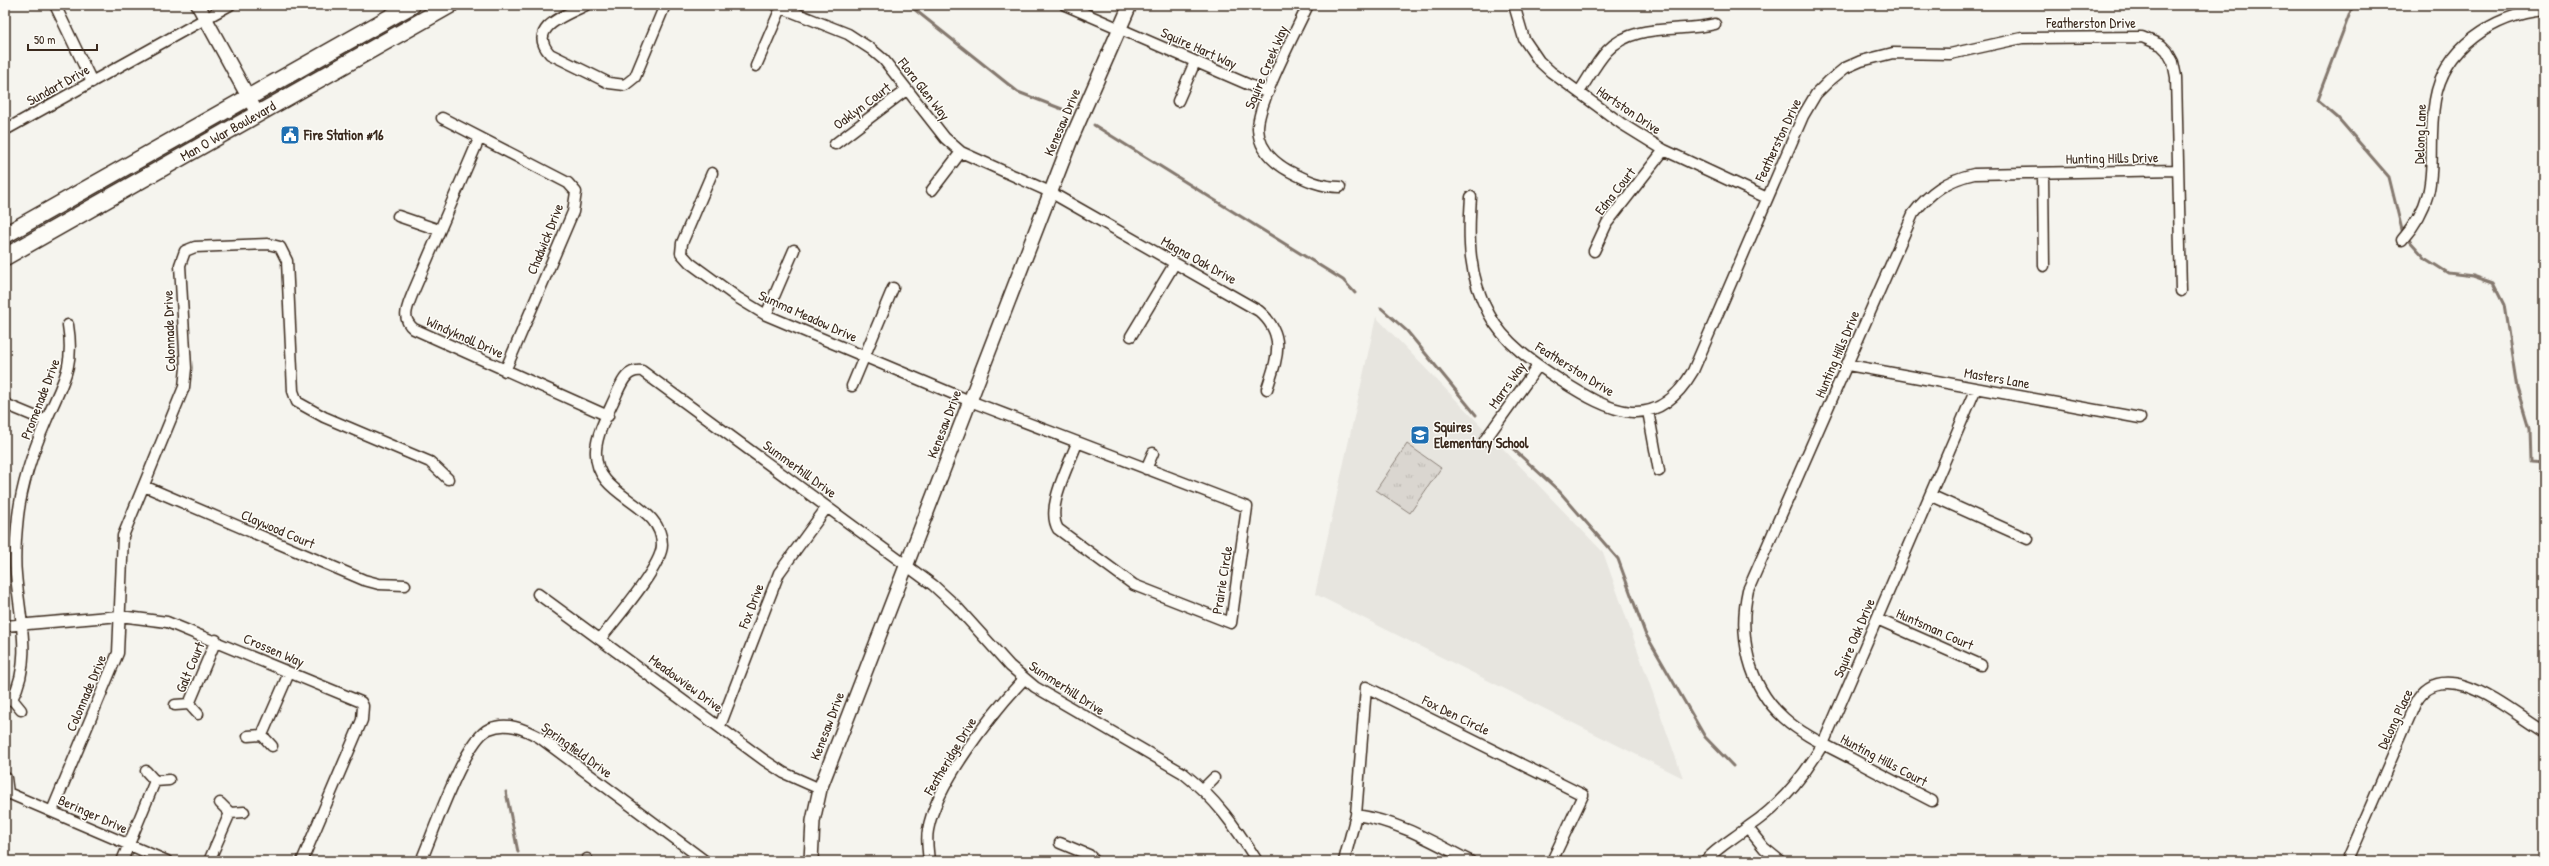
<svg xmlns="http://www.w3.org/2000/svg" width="2549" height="866" viewBox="0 0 2549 866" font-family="'Patrick Hand',sans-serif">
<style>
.built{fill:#e7e5df}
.grass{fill:url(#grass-tufts);stroke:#8a8077}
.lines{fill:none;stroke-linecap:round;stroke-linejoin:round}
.stream{stroke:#84786e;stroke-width:3}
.minor-casing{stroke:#3b2a1e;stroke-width:13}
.tertiary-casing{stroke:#3b2a1e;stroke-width:16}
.primary-casing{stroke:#3b2a1e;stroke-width:19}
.minor{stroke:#fdfcf7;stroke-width:10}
.tertiary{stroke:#fdfcf7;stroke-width:13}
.primary{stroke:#fdfcf7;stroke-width:16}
.labels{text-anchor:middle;stroke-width:3;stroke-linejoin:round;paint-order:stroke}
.street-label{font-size:14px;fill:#3b2a1e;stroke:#fdfcf7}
.poi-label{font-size:14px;font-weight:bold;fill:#3b2a1e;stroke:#fdfcf7;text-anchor:start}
</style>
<defs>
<pattern id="grass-tufts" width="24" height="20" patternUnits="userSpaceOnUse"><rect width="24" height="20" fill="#dad6d0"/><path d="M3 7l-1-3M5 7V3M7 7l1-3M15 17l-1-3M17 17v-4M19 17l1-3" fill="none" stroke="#bcb8b2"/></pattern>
</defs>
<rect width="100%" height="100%" fill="#f5f4ee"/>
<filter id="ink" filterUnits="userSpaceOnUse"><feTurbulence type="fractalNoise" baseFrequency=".025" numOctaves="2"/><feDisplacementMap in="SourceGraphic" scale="8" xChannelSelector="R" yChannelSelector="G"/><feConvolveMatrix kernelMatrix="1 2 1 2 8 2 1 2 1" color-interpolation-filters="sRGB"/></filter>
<g filter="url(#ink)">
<!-- built -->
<path class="built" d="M1376,317L1603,552L1683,778L1315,594Z"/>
<!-- grass -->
<path class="grass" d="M1407,444L1441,468L1410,513L1376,490Z"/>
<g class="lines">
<!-- stream -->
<path class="stream" d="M909,5L1018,92L1062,109
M2353,5L2317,100L2338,118L2389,177L2403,234
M1094,125L1343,280L1355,293
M2407,238L2426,259L2448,273L2473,276L2493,283L2504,305L2517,388L2529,428L2530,462L2544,463
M1381,308L1407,331L1476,415
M1510,446L1559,491L1618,559L1645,633L1705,737L1733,766
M506,792L518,852"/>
<!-- minor casing -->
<g class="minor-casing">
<path id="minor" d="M55,5L92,82
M586,5C567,15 526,27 550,54L609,83L625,85L635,77L665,5
M775,5L848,34L871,49L884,60L945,138L961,152L1050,192L1259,311C1287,335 1277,358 1267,389
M1065,5L1268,93
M1308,5C1296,31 1257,104 1258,129C1259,148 1273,162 1289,171C1306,180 1321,187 1340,187
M1514,5L1524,39L1539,61L1551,72L1622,124L1664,150L1767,198
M756,66L781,8
M1579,92C1588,79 1596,63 1607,51C1634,22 1679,33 1715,24
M1178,101L1195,62
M442,118L568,183L576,192L573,212L505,371
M5,130L230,5
M479,139L412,295C407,308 401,319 414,329L608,416
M835,144L906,90
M712,173L682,243L681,253L690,263L738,298L766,315L970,401L1247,507L1231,623L1134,585L1058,529C1045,508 1069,465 1077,443
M2043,173L2044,266
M932,190L961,152
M1471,197C1468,239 1468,276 1489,314C1504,343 1534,363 1560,380C1610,412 1655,436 1693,371L1803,116L1816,94L1829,81L1845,68L1861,61L1893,53L1950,54L2022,38L2142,37L2161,45L2167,51L2173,62L2176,77L2181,291
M398,216L439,230
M2402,240C2446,190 2425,157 2435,100C2444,47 2494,15 2544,10
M1594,251L1607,223L1664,150
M766,315L794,250
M1131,336L1175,263
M1848,365L2140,418
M852,386L893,288
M5,404L46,421
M1648,411L1659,471
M1485,440L1538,366
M1146,469L1153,453
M144,486L364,580L379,584L405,585
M1930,495L2028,539
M538,594L764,760L784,773L820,789
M1877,619L1981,665
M5,626L120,616L167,622L361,702L363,706L362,720L302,861
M601,638C616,619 662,566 662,545C662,501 593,499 596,450C597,431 610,410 617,393C622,382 627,369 642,371L933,585L956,606L1010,666L1035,687L1183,773C1216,799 1235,826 1257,861
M12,699C33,661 19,615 16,574C14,555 16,535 18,516C22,483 33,451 46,421C62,383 75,368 68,325
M6,700L12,699L21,710
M189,704L216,640
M175,705L189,704L198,714
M720,726L779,573L827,507
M262,735L289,673
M248,736L262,735L272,746
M146,771L155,781L169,780
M1203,789L1214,778
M8,793L167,861
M5,795L8,793L6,778
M1932,801C1905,787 1878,773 1852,759C1828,746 1804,736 1784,718C1748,686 1738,635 1748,590L1913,214C1930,192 1947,180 1974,174L2178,170
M220,803L230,813L244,812
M52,811L118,653L123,536L184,387L186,368L180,265L185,251L195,247L268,244L280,247L287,261L293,391L297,402L324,417L430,462L448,479
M1748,828L1764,848L1780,861
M1060,843L1089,855L1095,861
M587,859V861
M122,861L155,781
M209,861L230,813
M421,861C433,834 465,739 489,729C507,721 524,729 539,737L705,861
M929,861C928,851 926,840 928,830C936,784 992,713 1024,679
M1344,861L1356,815
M1470,861C1433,842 1398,821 1356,815L1366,687L1583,795L1552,861
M1705,861C1719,846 1733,839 1748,827C1780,806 1804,776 1823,744L1976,388
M2347,861L2415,704C2443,651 2510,712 2544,732"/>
</g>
<!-- tertiary casing -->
<g class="tertiary-casing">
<path id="tertiary" d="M198,5L257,113
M811,861L813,821L820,789L1070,142L1130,5"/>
</g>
<!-- primary casing -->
<g class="primary-casing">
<g id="primary">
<path d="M5,235L412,5"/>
<path id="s1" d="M5,257L450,5"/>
</g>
</g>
<!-- minor -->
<use href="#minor" class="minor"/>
<!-- tertiary -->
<use href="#tertiary" class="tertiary"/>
<!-- primary -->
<use href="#primary" class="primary"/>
</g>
</g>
<!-- icons -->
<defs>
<g id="civic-square" transform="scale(1)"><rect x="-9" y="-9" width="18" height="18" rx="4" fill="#1f6fb2" stroke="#fdfcf7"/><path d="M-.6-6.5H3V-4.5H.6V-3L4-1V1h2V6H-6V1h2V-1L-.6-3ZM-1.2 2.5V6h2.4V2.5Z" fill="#fff"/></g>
<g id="school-square" transform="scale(1)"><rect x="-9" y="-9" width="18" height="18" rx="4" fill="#1f6fb2" stroke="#fdfcf7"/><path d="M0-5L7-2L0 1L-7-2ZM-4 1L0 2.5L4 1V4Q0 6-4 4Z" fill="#fff"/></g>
</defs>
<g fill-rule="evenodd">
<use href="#civic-square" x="290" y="135"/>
<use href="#school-square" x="1420" y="435"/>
</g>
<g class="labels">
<!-- street labels -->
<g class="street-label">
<text x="2091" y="28">Featherston Drive</text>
<text transform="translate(1199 48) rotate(24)" y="5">Squire Hart Way</text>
<text transform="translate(1266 67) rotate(-67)" y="5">Squire Creek Way</text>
<text transform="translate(58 85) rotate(-29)" y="5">Sundart Drive</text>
<text transform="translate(924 89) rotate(52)" y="5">Flora Glen Way</text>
<text transform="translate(862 106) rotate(-37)" y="5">Oaklyn Court</text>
<text transform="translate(1629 110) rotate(34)" y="5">Hartston Drive</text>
<text transform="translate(1062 122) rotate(-67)" y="5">Kenesaw Drive</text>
<text dy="5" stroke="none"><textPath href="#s1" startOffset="256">Man O War Boulevard</textPath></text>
<text transform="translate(2420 134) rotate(-88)" y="5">Delong Lane</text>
<text transform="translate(1778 140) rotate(-65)" y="5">Featherston Drive</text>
<text transform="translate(2112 158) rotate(-1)" y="5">Hunting Hills Drive</text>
<text transform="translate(1615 191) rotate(-52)" y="5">Edna Court</text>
<text transform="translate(545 239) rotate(-68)" y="5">Chadwick Drive</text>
<text transform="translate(1199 260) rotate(29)" y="5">Magna Oak Drive</text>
<text transform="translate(808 316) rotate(24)" y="5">Summa Meadow Drive</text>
<text transform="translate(169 331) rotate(-92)" y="5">Colonnade Drive</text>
<text transform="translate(465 337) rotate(24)" y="5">Windyknoll Drive</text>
<text transform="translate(1837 354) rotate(-67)" y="5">Hunting Hills Drive</text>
<text transform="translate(1575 369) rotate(32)" y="5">Featherston Drive</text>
<text transform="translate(1997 378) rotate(10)" y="5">Masters Lane</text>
<text transform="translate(1507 385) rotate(-55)" y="5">Marrs Way</text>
<text transform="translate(40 399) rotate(-69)" y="5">Promenade Drive</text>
<text transform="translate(944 424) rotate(-69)" y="5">Kenesaw Drive</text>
<text transform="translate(800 469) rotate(36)" y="5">Summerhill Drive</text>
<text transform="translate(278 529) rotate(23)" y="5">Claywood Court</text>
<text transform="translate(1222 580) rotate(-81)" y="5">Prairie Circle</text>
<text transform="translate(751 606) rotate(-69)" y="5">Fox Drive</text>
<text transform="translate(1935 629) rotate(24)" y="5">Huntsman Court</text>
<text transform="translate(1854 638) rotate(-67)" y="5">Squire Oak Drive</text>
<text transform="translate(274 650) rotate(23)" y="5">Crossen Way</text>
<text transform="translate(190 667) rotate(-67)" y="5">Galt Court</text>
<text transform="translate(686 683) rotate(36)" y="5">Meadowview Drive</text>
<text transform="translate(1067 688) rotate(33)" y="5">Summerhill Drive</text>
<text transform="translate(86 693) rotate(-67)" y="5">Colonnade Drive</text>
<text transform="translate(1456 715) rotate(26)" y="5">Fox Den Circle</text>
<text transform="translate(2395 719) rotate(-65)" y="5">Delong Place</text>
<text transform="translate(827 726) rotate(-69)" y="5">Kenesaw Drive</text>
<text transform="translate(577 750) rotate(36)" y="5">Springfield Drive</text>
<text transform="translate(950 756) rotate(-59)" y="5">Featheridge Drive</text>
<text transform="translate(1884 760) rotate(28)" y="5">Hunting Hills Court</text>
<text transform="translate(93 814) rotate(24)" y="5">Beringer Drive</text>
</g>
<!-- poi labels -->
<g class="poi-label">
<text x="304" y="140">Fire Station #16</text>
<text x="1434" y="432">Squires<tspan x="1434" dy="16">Elementary School</tspan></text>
</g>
</g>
<!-- margin -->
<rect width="2549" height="866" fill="none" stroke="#fdfcf7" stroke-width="20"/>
<rect x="10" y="10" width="2529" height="846" fill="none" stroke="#3b2a1e" stroke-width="1.5" filter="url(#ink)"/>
<!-- scale -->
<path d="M28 44v6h69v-6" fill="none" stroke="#3b2a1e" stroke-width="2"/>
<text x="34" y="44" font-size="12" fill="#3b2a1e" stroke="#fdfcf7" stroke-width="3" paint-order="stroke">50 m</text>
</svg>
